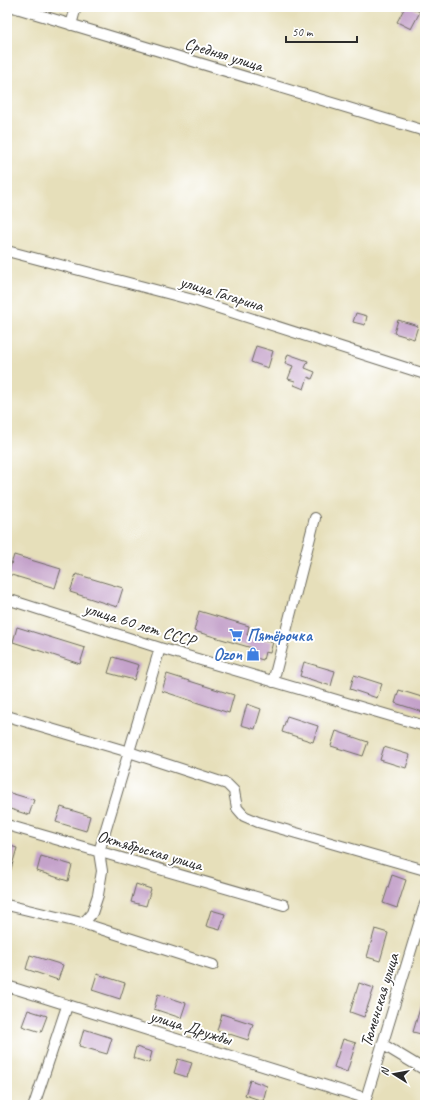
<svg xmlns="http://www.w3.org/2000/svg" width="432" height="1112" viewBox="0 0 432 1112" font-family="Caveat,sans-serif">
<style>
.building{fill:#c4a2ca}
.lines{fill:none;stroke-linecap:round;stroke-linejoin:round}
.minor-casing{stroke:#6c6a5d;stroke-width:12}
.minor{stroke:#fff;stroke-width:10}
.labels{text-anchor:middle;stroke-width:4;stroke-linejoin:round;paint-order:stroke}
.street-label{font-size:17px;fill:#2b2b2b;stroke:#fff}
.shop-label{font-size:17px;font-weight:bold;fill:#366cbe;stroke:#fff;text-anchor:start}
</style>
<rect width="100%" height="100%" fill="#fff"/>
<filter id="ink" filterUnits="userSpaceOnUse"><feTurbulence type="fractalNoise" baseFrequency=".025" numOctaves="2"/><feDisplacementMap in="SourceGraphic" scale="8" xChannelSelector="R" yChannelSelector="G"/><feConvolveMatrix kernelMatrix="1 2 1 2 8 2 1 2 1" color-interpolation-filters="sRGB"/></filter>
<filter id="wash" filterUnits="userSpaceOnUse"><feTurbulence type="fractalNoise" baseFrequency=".012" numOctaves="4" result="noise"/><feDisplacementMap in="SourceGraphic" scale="16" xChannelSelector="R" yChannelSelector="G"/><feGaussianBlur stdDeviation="0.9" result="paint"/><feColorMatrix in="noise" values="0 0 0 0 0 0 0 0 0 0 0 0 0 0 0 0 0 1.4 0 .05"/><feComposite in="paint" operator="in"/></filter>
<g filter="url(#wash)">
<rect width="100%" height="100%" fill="#e6dfba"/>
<g id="blocks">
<!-- building -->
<path class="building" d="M405,7H410L420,12L411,29L397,22Z
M356,313L367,316L365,325L353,322Z
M398,320L418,326L414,339L394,333Z
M256,346L273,351L268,368L251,362Z
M288,354L308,361L305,368L315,372L312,379L308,377L304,389L294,385L295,381L288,379L293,366L285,363Z
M14,555L61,569L55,588L8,574Z
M76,574L123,588L117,607L70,592Z
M199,611L249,626L247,635L273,642L270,653L265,652L263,660L249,656L252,648L194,631Z
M17,627L85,648L80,664L13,642Z
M113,657L139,665L134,680L108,673Z
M304,662L335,671L331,686L300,676Z
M167,674L234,695L229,713L162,691Z
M354,675L382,684L377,698L350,689Z
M399,690L425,698V706L423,712L395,703Z
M247,704L261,709L255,729L241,725Z
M287,716L318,726L313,742L282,732Z
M336,731L368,742L363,756L331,746Z
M384,747L410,755L406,768L380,760Z
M7,792L34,800L29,815L7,808Z
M61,807L90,816L86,831L56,822Z
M7,845L17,848L9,876H7Z
M41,856L72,865L68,881L37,871Z
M392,875L406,880L397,908L383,903Z
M136,884L151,889L146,906L131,902Z
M211,910L225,914L220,930L206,926Z
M375,929L388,933L380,961L367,957Z
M30,955L63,965L58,980L26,969Z
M97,974L125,983L120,999L92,990Z
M359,983L374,988L364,1017L350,1012Z
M158,994L186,1003L181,1018L154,1009Z
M423,998H425V1035L413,1032Z
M28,1010L47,1016L41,1032L22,1026Z
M222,1014L253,1024L248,1040L217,1030Z
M84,1029L112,1038L107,1054L79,1046Z
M343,1039L356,1043L347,1072L334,1067Z
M136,1047L152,1052L149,1063L133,1058Z
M178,1059L192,1063L187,1077L174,1073Z
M250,1080L267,1086L263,1101L245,1095Z"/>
</g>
</g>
<g filter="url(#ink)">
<use href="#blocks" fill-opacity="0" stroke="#6c6a5d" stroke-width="1"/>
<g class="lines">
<!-- minor casing -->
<g class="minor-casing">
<path id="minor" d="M13,7L425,131
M71,25L76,7
M7,251L197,301L425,374
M7,599L160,648L425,726
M273,682L315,518
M7,716L129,752L227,784L234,791L237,808L244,816L258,822L425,870
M7,825L284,905
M7,905L82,923L87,919L92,913L98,895L102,871L99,852L160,648
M82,923L213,965
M7,986L365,1098
M382,1044L425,1070
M34,1105L67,1006
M364,1105L425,904"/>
</g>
<!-- minor -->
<use href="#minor" class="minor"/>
</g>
</g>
<!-- icons -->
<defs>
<g id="supermarket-bare" transform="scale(1.08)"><path d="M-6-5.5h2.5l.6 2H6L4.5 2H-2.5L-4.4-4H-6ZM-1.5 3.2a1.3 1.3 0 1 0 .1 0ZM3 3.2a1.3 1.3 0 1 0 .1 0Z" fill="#3f7fe0" stroke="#fff" stroke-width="2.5" paint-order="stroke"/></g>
<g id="shop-bare" transform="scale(1.08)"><path d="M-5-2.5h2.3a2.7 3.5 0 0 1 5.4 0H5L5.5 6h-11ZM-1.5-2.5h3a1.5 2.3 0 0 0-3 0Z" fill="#3f7fe0" stroke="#fff" stroke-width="2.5" paint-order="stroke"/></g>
</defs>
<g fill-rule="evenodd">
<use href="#supermarket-bare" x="236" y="635"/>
<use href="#shop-bare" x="253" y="654"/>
</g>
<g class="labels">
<!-- street labels -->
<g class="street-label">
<text transform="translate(224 54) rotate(17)" y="6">Средняя улица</text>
<text transform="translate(222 293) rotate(17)" y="6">улица Гагарина</text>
<text transform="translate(140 624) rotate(17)" y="6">улица 60 лет СССР</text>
<text transform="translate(150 850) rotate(16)" y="6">Октябрьская улица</text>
<text transform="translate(379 1000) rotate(-73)" y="6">Тюменская улица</text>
<text transform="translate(191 1027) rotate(17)" y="6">улица Дружбы</text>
</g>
<!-- shop labels -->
<g class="shop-label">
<text x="247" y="641">Пятёрочка</text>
<text x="242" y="660" text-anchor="end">Ozon</text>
</g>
</g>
<!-- margin -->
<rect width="432" height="1112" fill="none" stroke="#fff" stroke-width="24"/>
<!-- north arrow -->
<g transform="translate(394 1074) rotate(281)" stroke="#ffffff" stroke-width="3" paint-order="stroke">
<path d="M0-3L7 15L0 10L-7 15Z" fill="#2b2b2b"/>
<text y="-6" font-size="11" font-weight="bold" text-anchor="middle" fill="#2b2b2b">N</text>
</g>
<!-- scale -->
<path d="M286 36v6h71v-6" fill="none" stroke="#2b2b2b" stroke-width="2"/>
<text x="292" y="36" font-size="12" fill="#2b2b2b" stroke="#ffffff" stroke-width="3" paint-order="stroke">50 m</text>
</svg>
